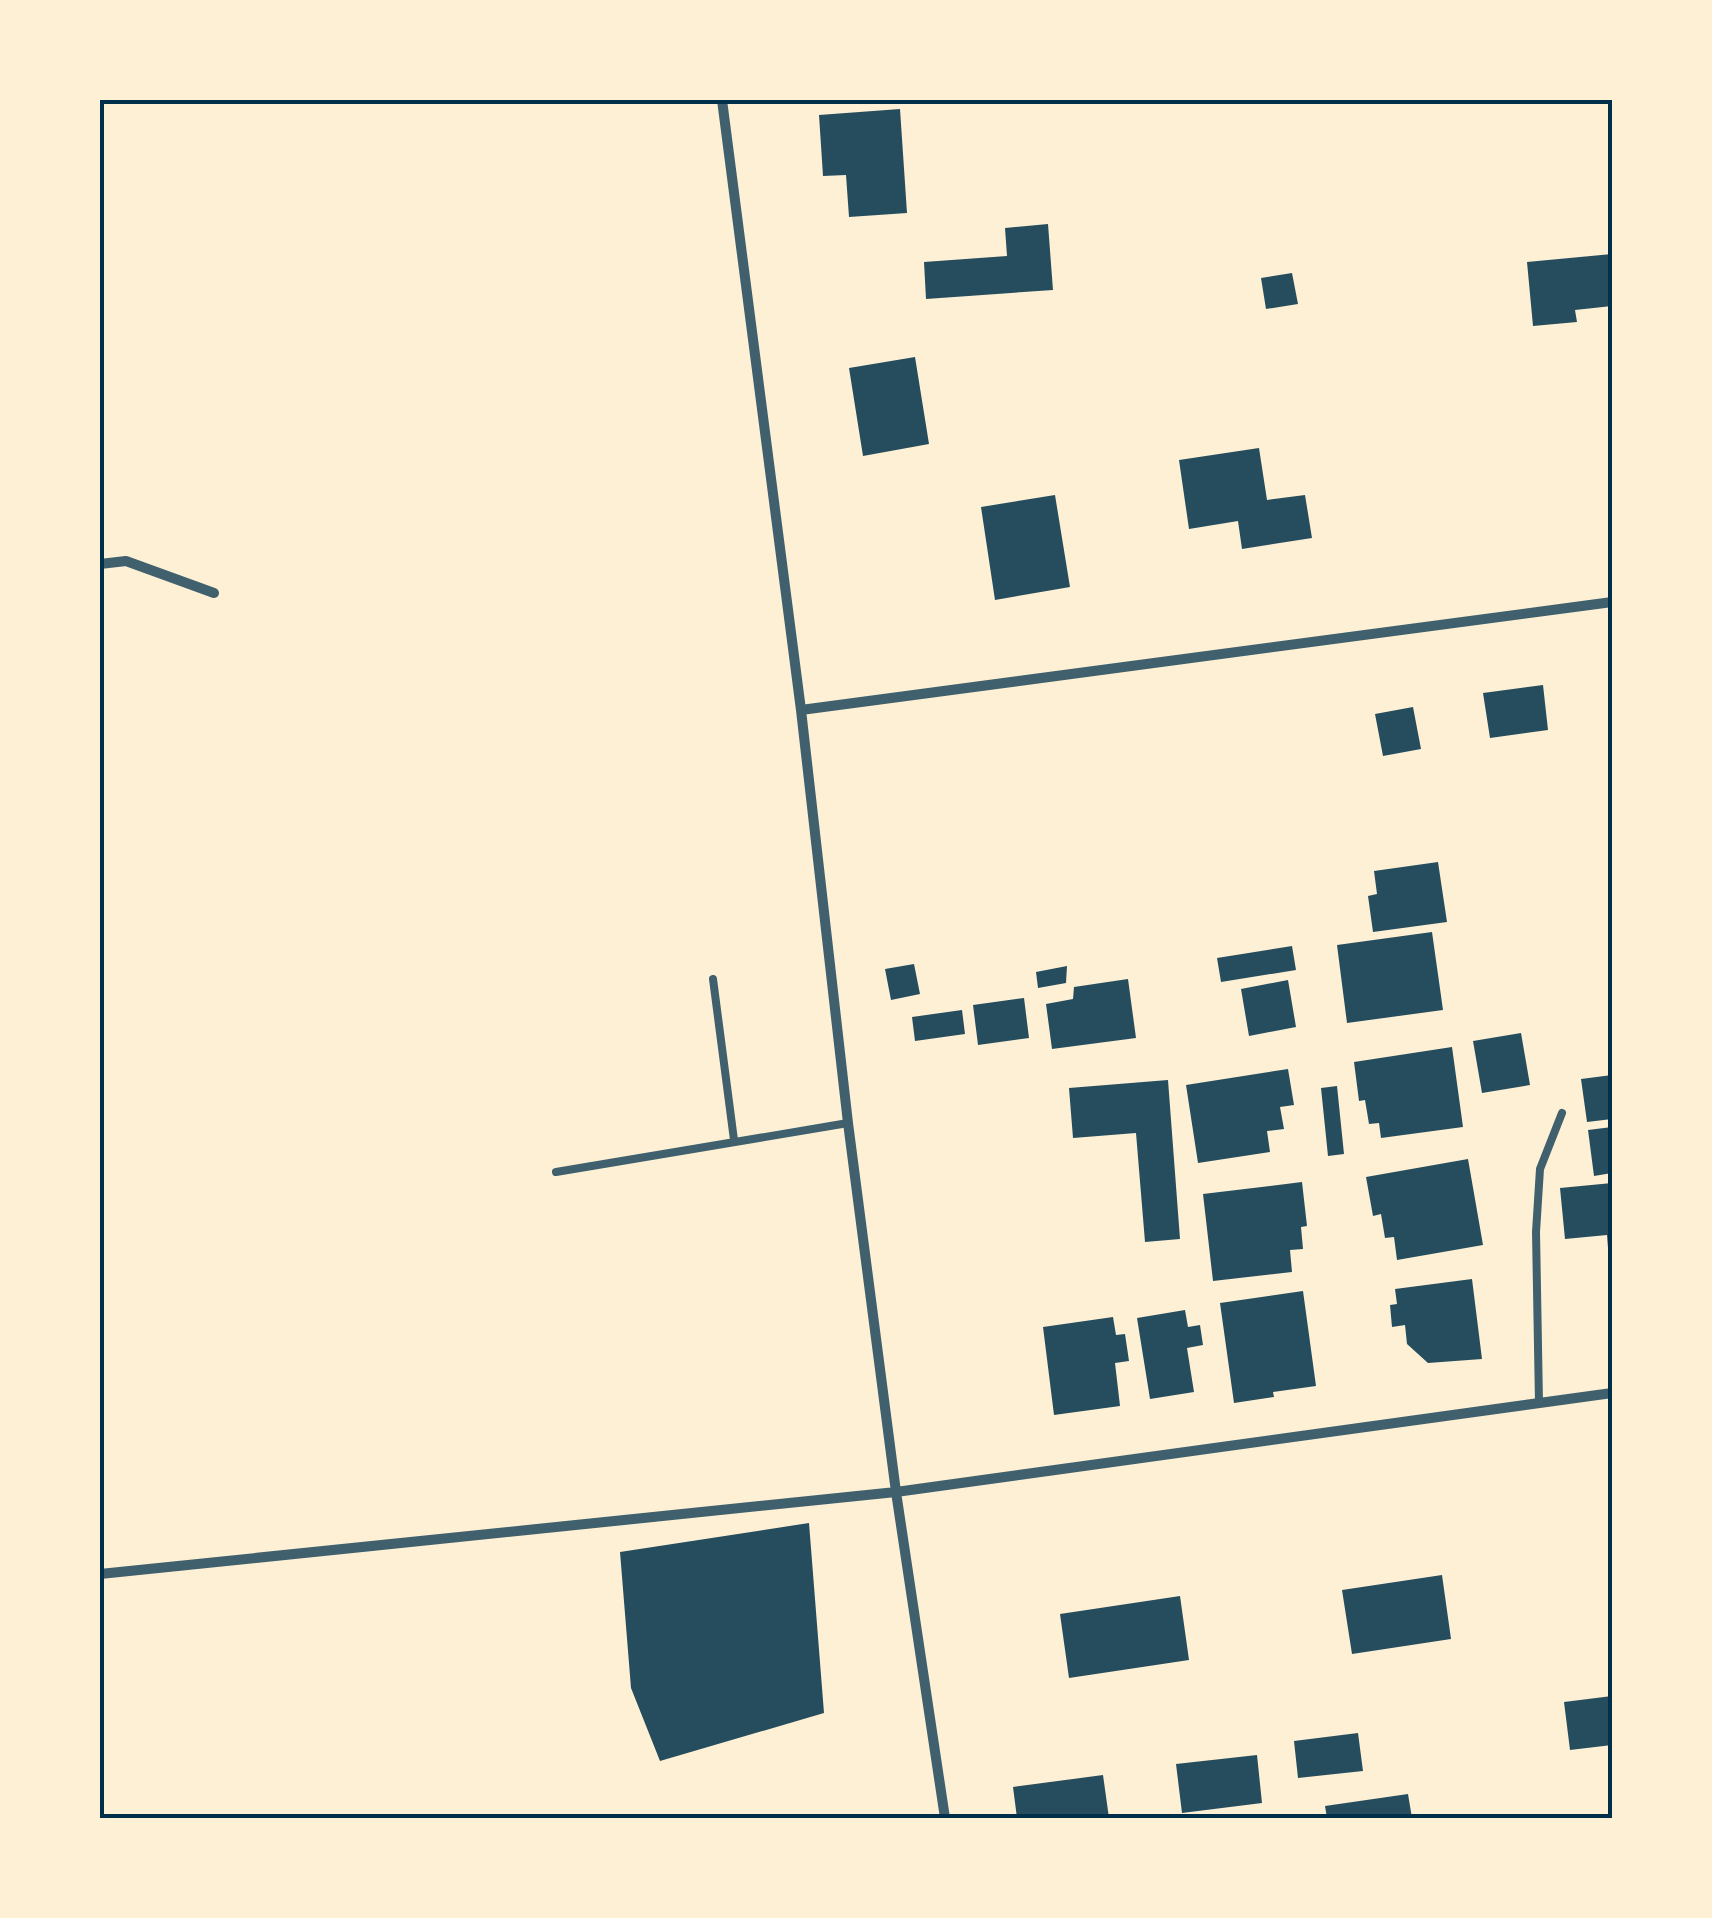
<svg xmlns="http://www.w3.org/2000/svg" width="1712" height="1918" viewBox="0 0 1712 1918" font-family="'Fira Sans',sans-serif">
<style>
.building{fill:#264d5e}
.lines{fill:none;stroke-linecap:round;stroke-linejoin:round}
.service{stroke:#3f606c;stroke-width:8}
.minor{stroke:#3f606c;stroke-width:10}
.neatline{fill:none;stroke:#003049;stroke-width:4}
</style>
<rect width="100%" height="100%" fill="#fdf0d5"/>
<!-- building -->
<path class="building" d="M900,109L907,213L849,217L846,175L823,176L819,115Z
M1048,224L1053,290L926,299L924,262L1007,256L1005,228Z
M1612,254V306L1575,310L1577,322L1533,326L1527,262Z
M1292,273L1298,304L1266,309L1261,278Z
M915,357L929,444L863,456L849,368Z
M1259,448L1267,500L1305,495L1312,538L1242,549L1238,521L1189,529L1179,460Z
M1055,495L1070,587L995,600L981,507Z
M1543,685L1548,730L1490,738L1483,693Z
M1413,707L1421,749L1383,756L1375,714Z
M1438,862L1447,922L1373,932L1368,896L1377,894L1374,871Z
M1432,932L1443,1010L1347,1023L1337,945Z
M1292,946L1296,970L1221,982L1217,958Z
M914,964L920,994L891,1000L885,969Z
M1067,966L1066,983L1038,988L1036,972Z
M1128,979L1136,1038L1052,1049L1046,1004L1073,999L1074,987Z
M1288,980L1296,1027L1249,1036L1241,989Z
M1024,998L1029,1038L978,1045L973,1005Z
M962,1010L965,1034L915,1041L912,1017Z
M1521,1033L1530,1085L1482,1093L1473,1041Z
M1452,1047L1463,1127L1381,1138L1379,1123L1369,1124L1365,1100L1359,1101L1354,1062Z
M1288,1069L1294,1105L1280,1107L1284,1129L1267,1131L1270,1152L1198,1163L1186,1085Z
M1612,1075V1119L1587,1122L1581,1079Z
M1168,1080L1180,1239L1145,1242L1136,1133L1073,1138L1069,1088Z
M1337,1086L1344,1154L1328,1156L1321,1088Z
M1612,1127V1173L1594,1176L1588,1130Z
M1468,1159L1483,1245L1397,1260L1394,1237L1385,1238L1381,1214L1373,1216L1366,1177Z
M1302,1182L1307,1226L1301,1227L1303,1249L1290,1250L1292,1272L1213,1281L1203,1194Z
M1612,1183V1261H1609L1607,1235L1565,1239L1560,1188Z
M1472,1279L1482,1359L1428,1363L1407,1344L1405,1325L1392,1327L1390,1305L1397,1304L1395,1289Z
M1303,1291L1316,1386L1273,1392L1274,1397L1234,1403L1220,1303Z
M1185,1310L1188,1327L1200,1325L1203,1345L1187,1348L1194,1392L1150,1399L1137,1318Z
M1113,1317L1116,1335L1125,1334L1129,1361L1115,1363L1120,1406L1054,1415L1043,1327Z
M809,1523L824,1713L660,1761L631,1688L620,1552Z
M1442,1575L1451,1639L1352,1654L1342,1590Z
M1180,1596L1189,1660L1069,1678L1060,1614Z
M1612,1696V1745L1570,1750L1564,1702Z
M1358,1733L1363,1771L1298,1778L1294,1741Z
M1257,1755L1262,1803L1182,1813L1176,1764Z
M1103,1775L1109,1818H1017L1013,1787Z
M1408,1794L1412,1818H1327L1325,1806Z"/>
<g class="lines">
<!-- service -->
<path class="service" d="M713,979L734,1140
M556,1172L848,1123
M1539,1403L1536,1232L1540,1169L1562,1113"/>
<!-- minor -->
<path class="minor" d="M722,100L801,710L848,1123L896,1492L945,1818
M100,564L126,561L214,593
M801,710L1612,602
M100,1574L896,1492L1612,1393"/>
</g>
<!-- border -->
<rect width="1712" height="1918" fill="none" stroke="#fdf0d5" stroke-width="205"/>
<rect x="102" y="102" width="1508" height="1714" class="neatline"/>
</svg>
